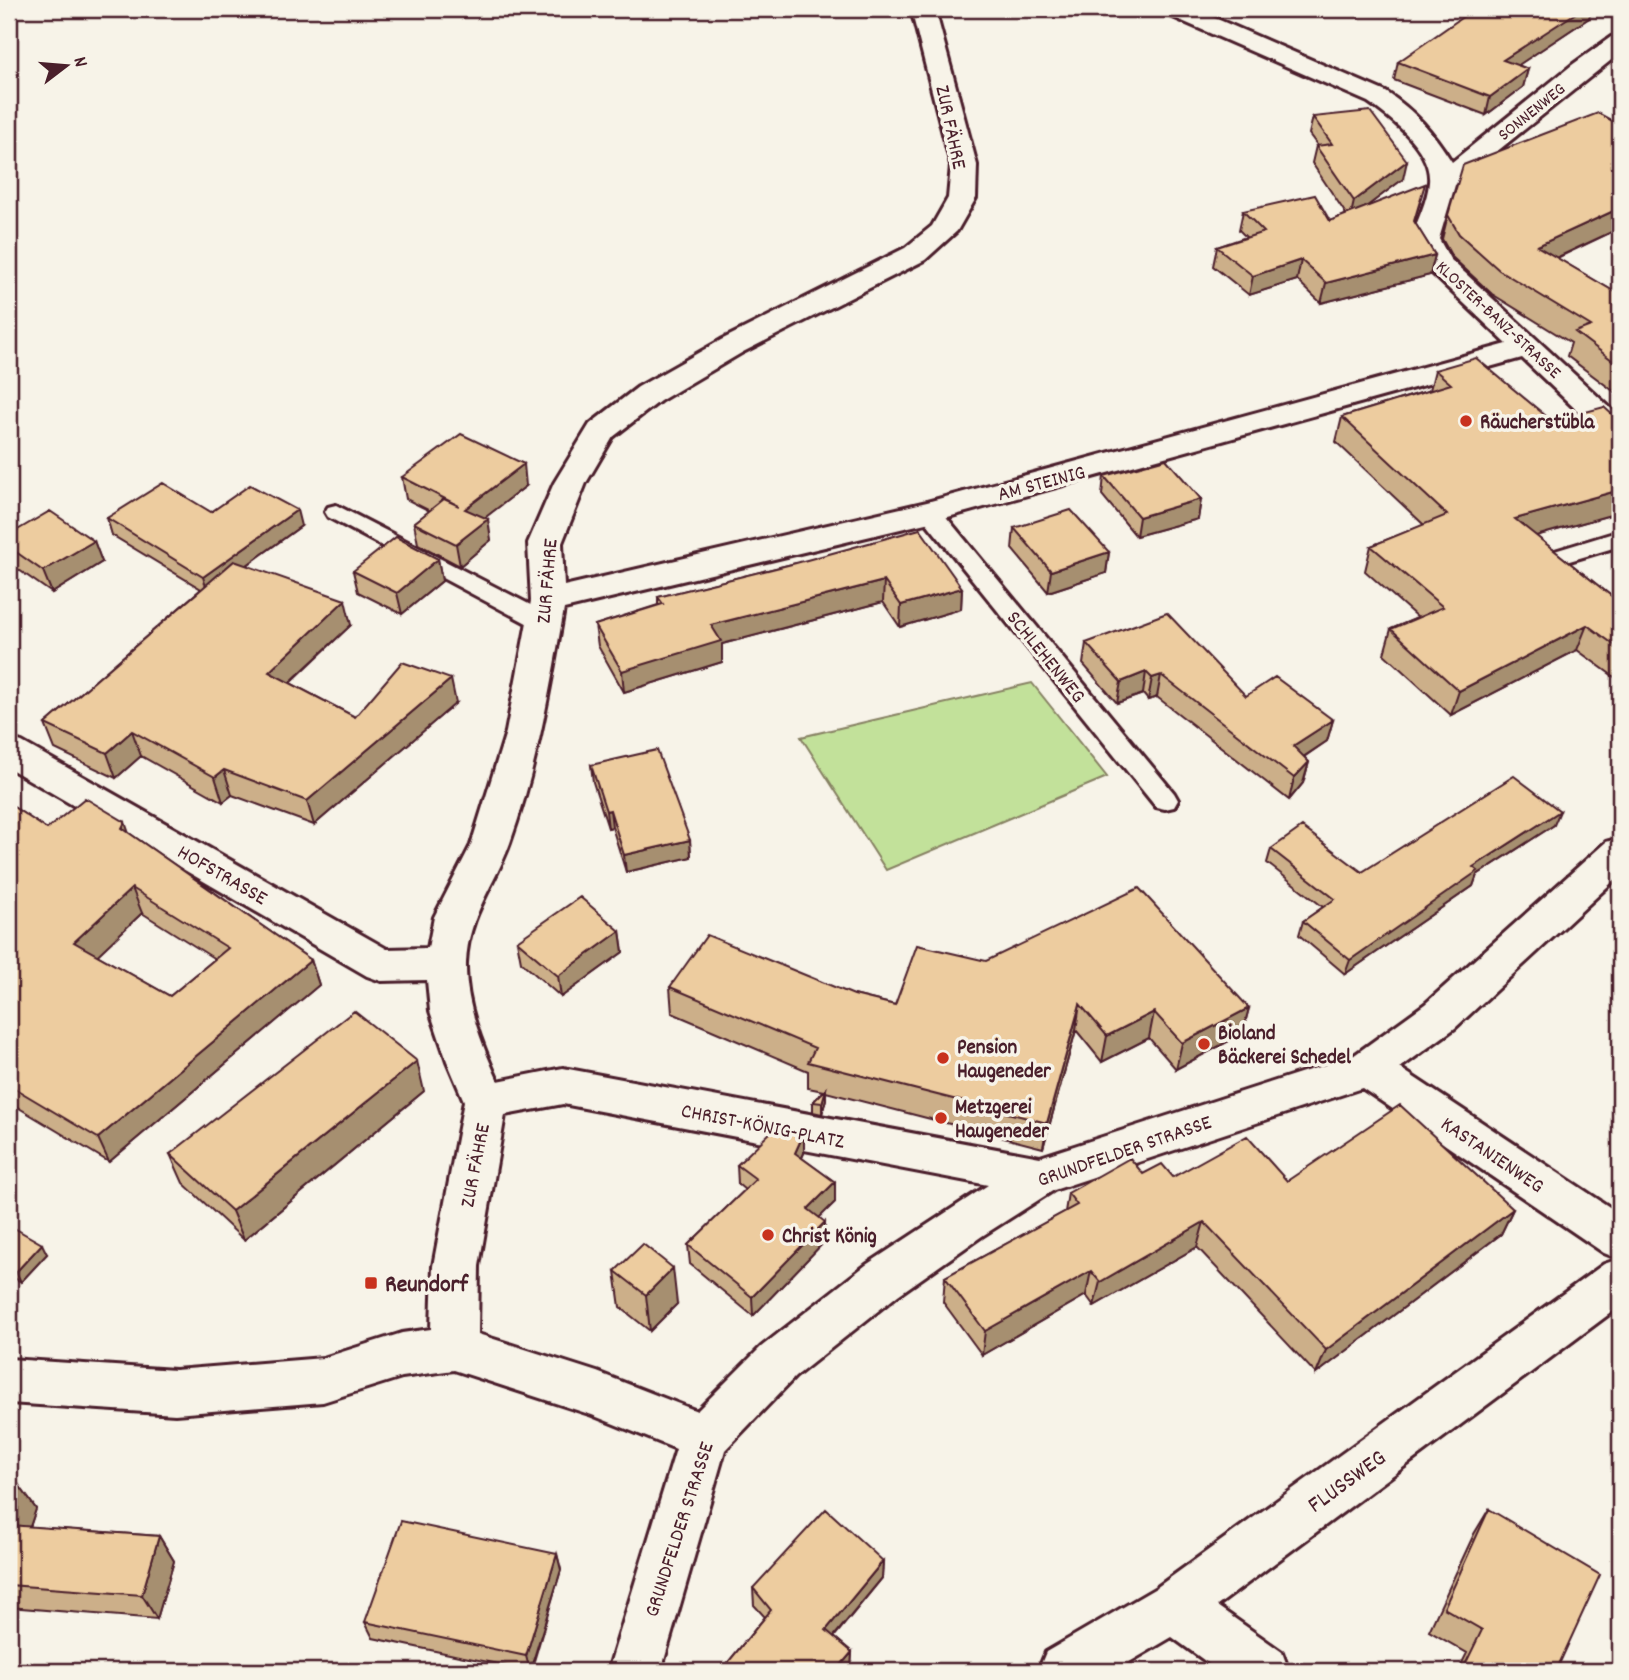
<svg xmlns="http://www.w3.org/2000/svg" width="1629" height="1680" viewBox="0 0 1629 1680" font-family="Dekko,sans-serif">
<style>
.green{fill:#c2e19a;stroke:#868062;stroke-width:2}
.lines{fill:none;stroke-linecap:round;stroke-linejoin:round}
.lane-casing{stroke:#4a1f2b;stroke-width:6}
.street-casing{stroke:#4a1f2b;stroke-width:6}
.lane{fill:#f7f3e8;fill-rule:evenodd}
.street{fill:#f7f3e8;fill-rule:evenodd}
.wall{fill:#ccaf89;stroke:#4a1f2b;stroke-width:2;fill-rule:evenodd}
.shaded-wall{fill:#a68f6f;stroke:#4a1f2b;stroke-width:2}
.building{fill:#edcc9f;stroke:#4a1f2b;stroke-width:2;fill-rule:evenodd}
.poi-dot{fill:#c8321e;stroke:#f7f3e8;stroke-width:2.5}
.labels{text-anchor:middle;stroke-width:7;stroke-linejoin:round;paint-order:stroke}
.far-street-label{font-size:18px;fill:#4a1f2b;stroke:#f7f3e8}
.street-label{font-size:21px;fill:#4a1f2b;stroke:#f7f3e8}
.poi-label{font-size:21px;font-weight:bold;fill:#4a1f2b;stroke:#f7f3e8;text-anchor:start}
.near-poi-label{font-size:24px;font-weight:bold;fill:#4a1f2b;stroke:#f7f3e8;text-anchor:start}
.near-street-label{font-size:24px;fill:#4a1f2b;stroke:#f7f3e8}
</style>
<rect width="100%" height="100%" fill="#f7f3e8"/>
<filter id="ink" filterUnits="userSpaceOnUse"><feTurbulence type="fractalNoise" baseFrequency=".0143" numOctaves="2"/><feDisplacementMap in="SourceGraphic" scale="14" xChannelSelector="R" yChannelSelector="G"/><feConvolveMatrix kernelMatrix="1 2 1 2 8 2 1 2 1" color-interpolation-filters="sRGB"/></filter>
<g filter="url(#ink)">
<!-- green -->
<path class="green" d="M1032,683L1107,777L886,870L801,737Z"/>
<g class="lines">
<!-- lane casing -->
<g class="lane-casing">
<path id="lane" d="M1458,9H1476L1468,14Z
M336,505L552,616L556,622L552,628L544,630L536,628L328,517L325,512L328,507Z
M930,505L938,507L1174,793L1178,800L1174,807L1165,809L1156,807L922,517L919,512L922,507Z
M1620,531V546L1556,565L1548,563L1545,558L1548,553Z"/>
</g>
<!-- street casing -->
<g class="street-casing">
<path id="street" d="M911,9H935L977,165L976,198L957,231L925,260L743,352L660,401L613,437L586,483L562,543L564,586L927,502L1507,344L1428,269L1411,239C1417,221 1428,200 1429,182C1432,150 1391,118 1368,102L1166,14L1162,9H1194L1386,92C1415,111 1433,132 1452,162L1572,65L1611,37L1620,35V53L1455,185L1439,239L1450,259L1620,417V443L1609,441L1522,358L930,522L564,609C550,688 537,767 510,843C495,885 468,915 466,963C465,1003 482,1045 498,1081L563,1068L1040,1157L1353,1056L1425,1004L1606,842L1620,838V875L1455,1028L1400,1068L1620,1214V1306L1217,1606L1282,1652L1289,1671H1219L1172,1637L1114,1671H1038L1046,1652L1156,1588L1604,1264L1619,1259L1604,1253L1362,1088L1054,1190L982,1236L898,1295L795,1377L725,1450L661,1671H608L676,1449L592,1415L454,1370L402,1377L323,1402L175,1414L9,1403V1359L175,1370L323,1358L402,1333L431,1329L433,1266L464,1101L447,1061L430,1011L427,980L381,981L367,976L9,768V738L22,742L387,949L428,948L434,917L471,845L506,732L531,601L528,543L554,483L590,424L638,387L721,340L905,248L932,226L948,198L951,165ZM563,1104L988,1185L866,1265L761,1347L697,1411L597,1372L478,1334L479,1266L505,1115Z"/>
</g>
<!-- lane -->
<use href="#lane" class="lane"/>
<!-- street -->
<use href="#street" class="street"/>
</g>
<!-- wall -->
<path class="wall" d="M1589,18L1518,65L1528,69L1523,87L1486,115L1394,80L1398,62Z
M1313,117L1403,179L1367,206L1420,203L1414,222L1435,255L1430,275L1321,303L1297,280L1249,295L1213,266L1217,247L1246,237L1239,230L1243,211L1330,221L1346,214L1312,163L1316,146L1317,145L1309,134Z
M1620,125V228L1557,258L1620,295V396L1567,356L1571,343L1492,294L1452,257L1442,239L1448,215Z
M1435,370L1552,421L1620,419V519L1614,514L1536,536L1620,603V681L1577,650L1451,715L1384,654L1391,629L1418,618L1365,571L1371,546L1424,525L1336,442L1342,417L1430,390Z
M1104,476L1201,499L1198,519L1136,536L1102,495Z
M402,477L526,486L485,517L491,540L460,566L418,544L414,523L430,511L406,499Z
M211,512L301,526L246,566L351,625L290,683L355,717L456,703L314,825L232,795L223,802L141,756L116,778L55,749L45,724L201,589L112,535L107,518Z
M1014,528L1109,552L1106,573L1048,592L1012,549Z
M9,535L94,541L102,562L52,593L9,563Z
M438,559L442,581L402,614L358,592L353,571Z
M796,563L962,588L961,609L900,627L883,602L722,644V662L624,692L598,646L595,625L658,605V597Z
M1086,643L1246,696L1333,720L1327,741L1304,757L1309,762L1303,783L1289,800L1157,697L1148,700L1143,694L1117,703L1083,664Z
M591,765L690,840L691,857L626,872L612,827L608,828L593,782Z
M9,804L47,829L129,833L311,960L319,985L109,1162L9,1102ZM142,913L215,959L170,996L97,955Z
M1554,825L1477,875L1473,886L1345,974L1299,935L1303,921L1323,907L1267,863L1271,849L1362,872Z
M620,931L623,952L561,997L521,962L517,941Z
M986,961L1249,1008L1242,1034L1176,1069L1149,1038L1102,1062L1076,1030L1043,1148L826,1092V1099L822,1114L813,1112V1102L823,1091L808,1088V1071L672,1013L670,987L854,995L895,1005Z
M424,1091L244,1240L183,1183L170,1154Z
M804,1133V1153L802,1158L835,1182V1202L819,1217L825,1241L753,1316L690,1264L688,1245L745,1190L738,1184L737,1165Z
M1143,1174L1173,1177L1287,1181L1513,1209L1501,1234L1316,1374L1197,1247L1094,1306L1086,1295L982,1355L943,1302L945,1277L1065,1212L1068,1193Z
M9,1225L47,1254L21,1282L9,1275Z
M615,1271L677,1304L650,1331L620,1307Z
M9,1483L18,1484L36,1509L30,1527L159,1536L174,1561L157,1619L9,1607Z
M1489,1509L1556,1671H1458L1467,1653L1429,1631L1474,1534Z
M557,1554L561,1570L531,1671L373,1638L365,1622Z
M883,1561L882,1578L834,1637L852,1652L851,1668L848,1671H721L765,1617L754,1605L753,1588Z"/>
<!-- shaded-wall -->
<path class="shaded-wall" d="M1580,9H1592L1589,18L1499,78L1503,60Z
M1528,69L1523,87L1486,115L1490,97Z
M1407,161L1403,179L1350,219L1354,201Z
M1620,208V228L1530,270L1537,246Z
M1435,255L1430,275L1321,303L1326,283Z
M1301,260L1297,280L1249,295L1253,276Z
M524,464L526,486L469,530L465,509Z
M1620,490V498L1614,514L1507,544L1515,519Z
M1201,499L1198,519L1136,536L1139,517Z
M297,510L301,526L208,593L203,577Z
M488,519L491,540L460,566L456,544Z
M94,541L102,562L52,593L43,571Z
M1109,552L1106,573L1048,592L1051,571Z
M438,559L442,581L402,614L397,593Z
M884,581L883,602L722,644V662L624,692L622,671L711,625Z
M962,588L961,609L900,627L901,605Z
M345,600L351,625L275,696L269,672Z
M1587,625L1577,650L1451,715L1459,691Z
M1146,672L1143,694L1117,703L1121,682Z
M1161,675L1157,697L1148,700L1152,678Z
M451,679L456,703L314,825L307,801Z
M1333,720L1327,741L1288,767L1293,746Z
M132,731L141,756L116,778L107,753Z
M1309,762L1303,783L1289,800L1294,778Z
M224,770L232,795L223,802L215,777Z
M610,810L612,827L608,828L606,811Z
M1560,811L1554,825L1477,875L1473,886L1345,974L1350,960L1473,867Z
M125,822L134,848L122,828Z
M690,840L691,857L626,872L624,855Z
M132,888L142,913L85,967L74,942Z
M620,931L623,952L561,997L558,976Z
M311,960L319,985L109,1162L98,1138Z
M1080,1004L1076,1030L1043,1148L1047,1123Z
M1249,1008L1242,1034L1176,1069L1182,1043Z
M1154,1012L1149,1038L1102,1062L1107,1036Z
M417,1061L424,1091L244,1240L232,1211Z
M826,1089V1099L822,1114V1103Z
M804,1133V1153L795,1173V1153Z
M835,1182V1202L808,1229V1209Z
M1513,1209L1501,1234L1316,1374L1326,1350Z
M825,1222V1241L753,1316L752,1297Z
M1204,1222L1197,1247L1094,1306L1100,1282Z
M42,1244L47,1254L21,1282L16,1272Z
M673,1268L677,1304L650,1331L646,1295Z
M1091,1271L1086,1295L982,1355L985,1331Z
M18,1484L36,1509L22,1550L9,1532V1510Z
M159,1536L174,1561L157,1619L142,1595Z
M557,1554L561,1570L530,1671L526,1656Z
M883,1561L882,1578L826,1646V1630Z
M852,1652L851,1668L848,1671H836Z"/>
<!-- building -->
<path class="building" d="M1474,9H1582L1503,60L1528,69L1490,97L1398,62Z
M1370,111L1407,161L1354,201L1316,146L1332,144L1313,117Z
M1598,113L1620,125V208L1537,246L1620,295V366L1575,332L1591,326L1499,270L1459,234L1448,215L1463,165Z
M1425,184L1414,221L1435,255L1326,283L1301,260L1253,276L1217,247L1264,232L1243,211L1315,195L1330,221Z
M1476,358L1552,421L1604,407L1617,419H1620V490L1515,519L1620,603V649L1587,625L1459,691L1391,629L1443,607L1371,546L1447,515L1342,417L1451,384L1435,370Z
M461,434L524,464L465,509L488,519L456,544L414,523L444,499L459,506L402,477Z
M1166,459L1201,499L1139,517L1104,476Z
M163,483L211,512L250,485L297,510L203,577L107,518Z
M1071,510L1109,552L1051,571L1014,528Z
M50,511L94,541L43,571L9,547V535Z
M920,529L962,588L901,605L884,581L711,625L721,641L622,671L595,625L663,604L658,597L796,563Z
M396,537L438,559L397,593L353,571Z
M234,561L345,600L269,672L355,717L402,662L451,679L307,801L224,770L215,777L132,731L107,753L45,724Z
M1167,613L1246,696L1275,677L1333,720L1293,746L1309,762L1294,778L1161,675L1152,678L1146,672L1121,682L1086,643Z
M657,750L690,840L624,855L610,810L606,811L591,765Z
M1514,776L1560,811L1473,867L1478,871L1350,960L1303,921L1335,899L1271,849L1302,827L1362,872Z
M85,798L125,822L122,828L311,960L98,1138L9,1085V804L47,829ZM132,888L228,948L170,996L74,942Z
M1139,888L1249,1008L1182,1043L1154,1012L1107,1036L1080,1004L1047,1123L808,1062L815,1048L670,987L707,935L854,995L895,1005L917,945L986,961Z
M580,897L620,931L558,976L517,941Z
M354,1011L417,1061L232,1211L170,1154Z
M826,1089L822,1103L813,1102Z
M1400,1105L1513,1209L1326,1350L1204,1222L1100,1282L1091,1271L985,1331L945,1277L1077,1205L1068,1193L1130,1158L1143,1174L1162,1164L1173,1177L1247,1136L1287,1181Z
M776,1127L804,1133L795,1153L835,1182L808,1209L825,1222L752,1297L688,1245L756,1179L737,1165Z
M9,1225L42,1244L16,1272L9,1268Z
M643,1244L673,1268L646,1295L615,1271Z
M9,1483L18,1484L9,1510Z
M826,1509L883,1561L826,1630L852,1652L836,1671H721L771,1610L753,1588Z
M1489,1509L1600,1575L1556,1671H1462L1482,1630L1444,1608Z
M401,1521L557,1554L526,1656L365,1622Z
M9,1525L159,1536L142,1595L9,1585Z"/>
</g>
<!-- markers -->
<g class="poi-dot">
<circle cx="1466" cy="421" r="7"/>
<circle cx="1204" cy="1044" r="7"/>
<circle cx="943" cy="1058" r="7"/>
<circle cx="941" cy="1118" r="7"/>
<circle cx="768" cy="1235" r="7"/>
<rect x="364" y="1276" width="14" height="14" rx="3.5"/>
</g>
<g class="labels">
<!-- far-street labels -->
<g class="far-street-label">
<text transform="translate(1531 111) rotate(-39)" y="6">SONNENWEG</text>
<text transform="translate(1499 319) rotate(43)" y="6">KLOSTER-BANZ-STRASSE</text>
</g>
<!-- street labels -->
<g class="street-label">
<text transform="translate(952 127) rotate(78)" y="7">ZUR FÄHRE</text>
<text transform="translate(1041 482) rotate(-15)" y="7">AM STEINIG</text>
<text transform="translate(546 581) rotate(-85)" y="7">ZUR FÄHRE</text>
<text transform="translate(1047 656) rotate(51)" y="7">SCHLEHENWEG</text>
<text transform="translate(223 874) rotate(30)" y="7">HOFSTRASSE</text>
<text transform="translate(763 1125) rotate(11)" y="7">CHRIST-KÖNIG-PLATZ</text>
<text transform="translate(1124 1150) rotate(-19)" y="7">GRUNDFELDER STRASSE</text>
<text transform="translate(1493 1154) rotate(34)" y="7">KASTANIENWEG</text>
<text transform="translate(474 1165) rotate(-79)" y="7">ZUR FÄHRE</text>
<text transform="translate(678 1529) rotate(-72)" y="7">GRUNDFELDER STRASSE</text>
</g>
<!-- poi labels -->
<g class="poi-label">
<text x="1480" y="428">Räucherstübla</text>
<text x="1218" y="1039">Bioland<tspan x="1218" dy="24">Bäckerei Schedel</tspan></text>
<text x="957" y="1053">Pension<tspan x="957" dy="24">Haugeneder</tspan></text>
<text x="955" y="1113">Metzgerei<tspan x="955" dy="24">Haugeneder</tspan></text>
<text x="782" y="1242">Christ König</text>
</g>
<!-- near-poi labels -->
<g class="near-poi-label">
<text x="385" y="1291">Reundorf</text>
</g>
<!-- near-street labels -->
<g class="near-street-label">
<text transform="translate(1346 1480) rotate(-36)" y="8">FLUSSWEG</text>
</g>
</g>
<!-- margin -->
<rect width="1629" height="1680" fill="none" stroke="#f7f3e8" stroke-width="35"/>
<rect x="18" y="18" width="1594" height="1645" fill="none" stroke="#4a1f2b" stroke-width="2.5" filter="url(#ink)"/>
<!-- north arrow -->
<g transform="translate(66 66) rotate(74)" stroke="#f7f3e8" stroke-width="5" paint-order="stroke">
<path d="M0-5L12 26L0 18L-12 26Z" fill="#4a1f2b"/>
<text y="-10" font-size="19" font-weight="bold" text-anchor="middle" fill="#4a1f2b">N</text>
</g>
</svg>
